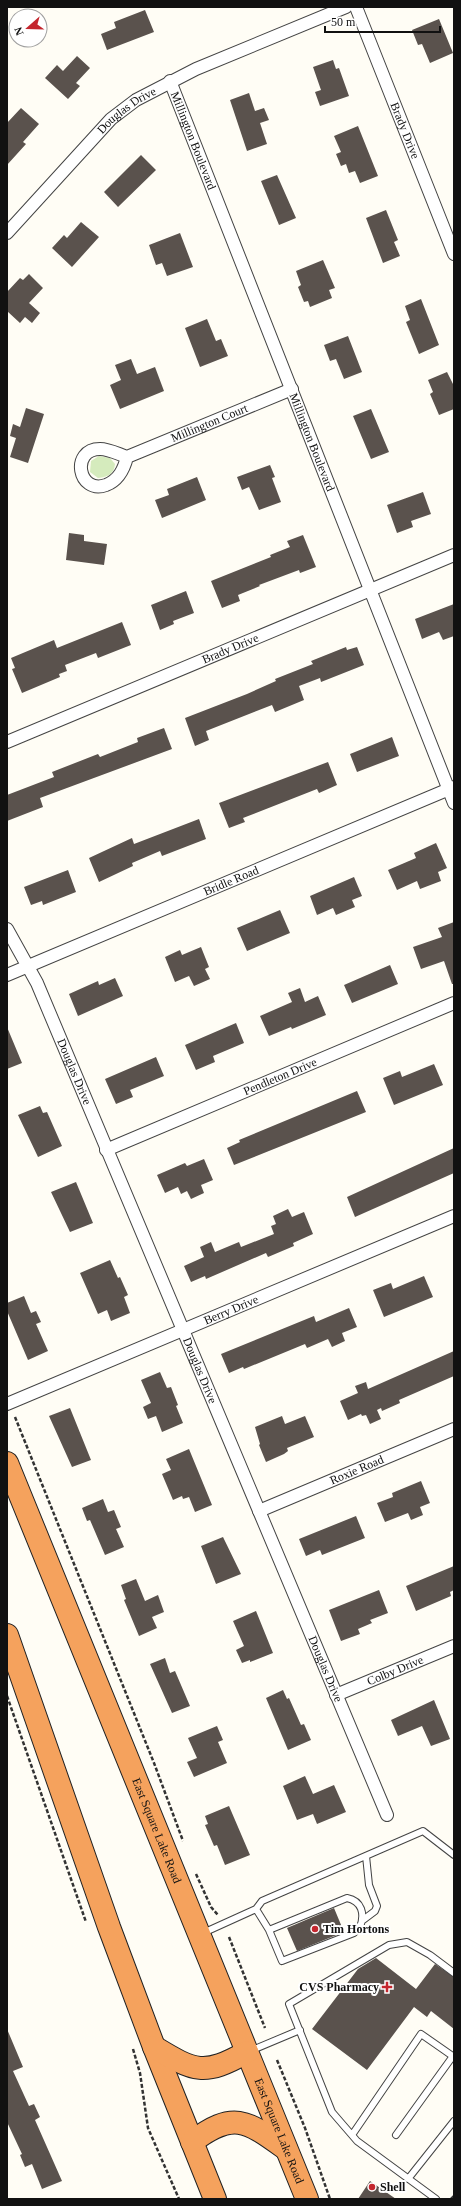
<svg xmlns="http://www.w3.org/2000/svg" width="461" height="2206" viewBox="0 0 461 2206" font-family="'Times New Roman',serif">
<style>
.green{fill:#d5ebbd}
.building{fill:#5a524d}
.lines{fill:none;stroke-linecap:round;stroke-linejoin:round}
.lane-casing{stroke:#444;stroke-width:8}
.street-casing{stroke:#444;stroke-width:14}
.highway-casing{stroke:#222;stroke-width:24}
.path{stroke:#333;stroke-width:2.5;stroke-dasharray:4 2;stroke-linecap:butt}
.lane{stroke:#fff;stroke-width:6}
.street{stroke:#fff;stroke-width:12}
.highway{stroke:#f5a25d;stroke-width:22}
.poi-dot{fill:#c4262e;stroke:#fff;stroke-width:1.5}
.labels{text-anchor:middle;stroke-width:4;stroke-linejoin:round;paint-order:stroke}
.street-label{font-size:12px;fill:#111;stroke:#fff}
.poi-label{font-size:12px;font-weight:bold;fill:#111;stroke:#fff;text-anchor:start}
</style>
<rect width="100%" height="100%" fill="#fffdf5"/>
<!-- green -->
<path class="green" d="M99,456L110,458L115,464C114,474 108,477 98,478L90,472L91,461Z"/>
<!-- building -->
<path class="building" d="M145,10L154,32L107,50L101,34L116,28L114,22Z
M439,19L453,53L430,63L422,44L418,45L412,30Z
M77,56L90,68L76,83L80,86L68,99L45,78L57,65L63,71Z
M333,60L336,69L339,68L349,96L320,106L315,92L321,90L313,67Z
M249,93L255,111L264,108L269,120L260,123L267,144L247,151L230,100Z
M21,108L39,124L23,142L26,144L7,165V123Z
M358,126L378,176L360,183L355,171L349,173L346,164L341,166L336,154L341,152L334,136Z
M141,155L156,170L118,207L104,192Z
M277,175L296,218L279,225L261,181Z
M386,210L398,240L394,242L400,256L383,263L366,218Z
M81,222L99,237L72,267L52,248L64,235L67,238Z
M180,233L193,267L167,276L162,263L156,265L149,245Z
M323,260L335,288L329,290L332,298L310,307L308,301L304,302L298,287L301,285L296,271Z
M29,274L43,288L29,303L40,313L32,323L25,317L20,323L7,311V292L20,278L23,280Z
M421,299L439,345L419,354L406,322L410,320L405,306Z
M207,319L216,341L221,339L228,356L200,367L185,328Z
M348,336L362,372L344,379L336,359L330,361L324,345Z
M131,359L137,374L155,367L164,391L120,409L110,385L121,380L115,365Z
M447,372L454,386V409L439,415L430,394L433,392L428,380Z
M26,408L44,414L28,463L10,457L16,438L10,436L13,424L20,427Z
M371,409L389,452L371,459L353,416Z
M270,465L275,477L272,478L281,502L259,510L249,487L242,490L237,477Z
M197,477L206,500L162,518L155,500L169,495L167,489Z
M423,492L431,514L411,521L413,527L397,533L387,505Z
M69,533L84,535V541L107,544L104,565L66,560Z
M303,535L316,567L300,573L299,570L259,585L260,586L238,595L240,601L222,608L211,581L271,557L270,555L290,547L287,541Z
M186,591L194,613L173,621L174,624L160,630L151,605Z
M454,604V636L443,640L439,632L422,639L415,619Z
M122,622L131,645L98,658L96,653L65,665L67,671L59,674L60,677L22,693L12,669L15,668L11,658L54,640L57,648Z
M346,647L347,650L357,647L364,665L321,682L320,678L299,686L304,700L275,712L272,705L206,731L209,740L195,746L185,718L247,694L276,681L275,679L313,664L311,661Z
M164,728L172,749L40,798L43,807L7,821V795L54,777L52,772L98,754L100,757L138,742L137,738Z
M392,737L399,756L357,772L350,754Z
M328,762L337,785L319,793L317,789L243,818L245,822L229,828L219,803Z
M199,819L206,839L162,856L160,851L132,863L133,866L99,882L89,858L132,838L134,844Z
M436,843L447,868L438,872L441,881L420,889L417,881L397,890L388,870L416,858L414,853Z
M68,870L76,892L43,905L42,901L31,905L24,887Z
M354,877L362,896L352,900L355,907L336,915L333,908L317,915L310,896Z
M280,910L290,933L247,951L237,928Z
M454,922V984H452L444,961L421,969L413,947L442,937L438,928Z
M201,947L209,967L205,969L210,979L194,986L189,976L175,982L165,957L180,950L182,955Z
M390,965L398,984L352,1003L344,985Z
M115,978L123,996L78,1016L69,994L98,981L99,985Z
M300,988L305,1002L318,996L326,1015L292,1029L291,1027L269,1036L260,1016L292,1002L288,993Z
M236,1023L244,1043L213,1056L215,1062L196,1070L185,1045Z
M7,1027L22,1063L7,1069Z
M156,1057L164,1076L130,1090L133,1097L116,1104L105,1079Z
M434,1064L443,1085L394,1105L383,1078L400,1071L402,1077Z
M357,1091L366,1112L234,1165L227,1148L240,1142L239,1140Z
M40,1106L43,1113L47,1112L62,1146L38,1157L18,1115Z
M454,1148V1173L355,1217L347,1197Z
M204,1159L213,1180L201,1185L204,1193L191,1199L187,1191L181,1194L178,1187L165,1193L157,1175L185,1163L187,1166Z
M76,1182L93,1223L70,1232L51,1192Z
M288,1209L292,1217L304,1212L313,1234L293,1243L294,1246L268,1257L266,1253L206,1279L205,1276L191,1282L184,1266L204,1257L200,1247L211,1242L215,1252L239,1242L241,1247L274,1234L271,1226L276,1224L273,1216Z
M110,1260L118,1278L120,1277L128,1295L124,1297L130,1313L111,1321L107,1310L98,1314L80,1273Z
M424,1276L433,1297L384,1317L373,1290L391,1283L393,1289Z
M24,1296L31,1313L36,1311L41,1322L36,1324L48,1351L28,1360L7,1311V1303Z
M349,1308L357,1327L342,1333L345,1341L332,1347L328,1339L307,1348L305,1344L244,1369L243,1367L229,1373L221,1354L314,1316L316,1322Z
M454,1351V1376L399,1400L400,1403L382,1411L381,1408L377,1410L381,1419L370,1424L366,1415L362,1416L361,1414L348,1420L340,1401L358,1393L355,1386L366,1382L368,1389Z
M160,1372L167,1388L171,1387L178,1405L176,1406L183,1423L162,1432L156,1416L148,1419L143,1407L151,1403L141,1380Z
M70,1408L91,1460L72,1467L49,1416Z
M282,1416L285,1424L305,1416L314,1437L287,1448L288,1451L284,1454L266,1462L259,1445L260,1444L255,1427Z
M189,1449L212,1505L195,1512L189,1497L183,1499L182,1496L173,1500L162,1474L171,1470L166,1459Z
M421,1481L430,1503L420,1507L423,1515L411,1520L408,1513L385,1522L377,1503L393,1497L392,1493Z
M103,1499L108,1512L114,1510L121,1527L116,1529L124,1547L105,1555L90,1520L87,1521L82,1508Z
M356,1516L365,1538L322,1555L320,1550L306,1556L299,1539Z
M223,1537L241,1574L216,1584L201,1546Z
M454,1566V1590L450,1592L451,1596L416,1611L406,1586Z
M136,1579L145,1601L158,1595L164,1612L152,1617L157,1628L139,1636L124,1600L126,1599L121,1585Z
M379,1590L388,1613L370,1620L372,1623L358,1629L360,1634L341,1641L329,1610Z
M256,1611L273,1653L250,1662V1660L242,1663L236,1650L244,1646L233,1621Z
M165,1658L170,1673L175,1671L190,1706L172,1713L150,1664Z
M283,1690L287,1699L289,1698L301,1725L304,1724L311,1740L288,1750L266,1698Z
M434,1700L450,1739L431,1746L422,1726L398,1736L391,1720Z
M217,1726L223,1740L218,1742L227,1763L194,1777L187,1762L197,1758L188,1738Z
M305,1776L313,1794L334,1785L346,1812L317,1824L313,1814L297,1820L283,1786Z
M229,1806L250,1855L225,1865L217,1845L214,1846L205,1825L208,1824L205,1816Z
M334,1908L344,1932L297,1951L287,1928Z
M376,1958L416,1989L435,1964L454,1977V2029L431,2011L427,2017L414,2007L367,2070L312,2029L358,1969Z
M7,2029L23,2067L13,2071L29,2106L34,2104L40,2117L35,2120L62,2181L42,2189L32,2164L25,2167L20,2155L22,2154L7,2122Z
M370,2181L396,2199H358Z"/>
<g class="lines">
<!-- lane casing -->
<g class="lane-casing">
<path id="lane" d="M256,1909L269,1930L282,1961L354,1933L360,1927C365,1914 362,1901 347,1898L269,1930
M363,1920L375,1911L377,1906L369,1885L366,1856
M203,1933L256,1909L262,1901L423,1831L454,1855
M250,2051L300,2030
M352,2135L421,2034L454,2057
M396,2135L453,2056
M408,2179L454,2121
M436,2199L357,2141L332,2112L289,2004L389,1945L407,1942L430,1955L454,1973"/>
</g>
<!-- street casing -->
<g class="street-casing">
<g id="street">
<path id="s1" d="M356,7L454,254"/>
<path id="s2" d="M170,81L454,803"/>
<path id="s3" d="M7,233L111,119L136,100L196,69L346,7"/>
<path id="s4" d="M127,457C124,469 119,480 106,485C78,495 70,449 100,449C109,449 118,454 127,457L292,389"/>
<path id="s5" d="M7,742L454,555"/>
<path id="s6" d="M7,929L37,983L387,1815"/>
<path id="s7" d="M7,975L454,787"/>
<path id="s8" d="M106,1150L454,1003"/>
<path id="s9" d="M7,1404L454,1216"/>
<path id="s10" d="M259,1511L454,1429"/>
<path id="s11" d="M336,1695L454,1646"/>
</g>
</g>
<!-- highway casing -->
<g class="highway-casing">
<g id="highway">
<path id="s12" d="M7,1463L307,2199"/>
<path d="M7,1635L109,1927L154,2047L215,2199"/>
<path d="M154,2047C195,2072 204,2076 247,2052"/>
<path d="M192,2142C234,2110 247,2121 286,2149"/>
</g>
</g>
<!-- path -->
<path class="path" d="M15,1417L154,1763L183,1841
M7,1696L86,1922
M196,1874L211,1907L218,1915
M229,1937L265,2028
M133,2049L140,2073L148,2128L179,2199
M277,2060L305,2128L330,2199
M451,2199L454,2196"/>
<!-- lane -->
<use href="#lane" class="lane"/>
<!-- street -->
<use href="#street" class="street"/>
<!-- highway -->
<use href="#highway" class="highway"/>
</g>
<!-- markers -->
<g class="poi-dot">
<circle cx="315" cy="1929" r="4"/>
<path d="M385 1981h4v4h4v4h-4v4h-4v-4h-4v-4h4z"/>
<circle cx="372" cy="2187" r="4"/>
</g>
<g class="labels">
<!-- street labels -->
<g class="street-label">
<text dy="4" stroke="none"><textPath href="#s3" startOffset="172">Douglas Drive</textPath></text>
<text dy="4" stroke="none"><textPath href="#s1" startOffset="133">Brady Drive</textPath></text>
<text dy="4" stroke="none"><textPath href="#s2" startOffset="64">Millington Boulevard</textPath></text>
<text dy="4" stroke="none"><textPath href="#s4" startOffset="220">Millington Court</textPath></text>
<text dy="4" stroke="none"><textPath href="#s2" startOffset="388">Millington Boulevard</textPath></text>
<text dy="4" stroke="none"><textPath href="#s5" startOffset="242">Brady Drive</textPath></text>
<text dy="4" stroke="none"><textPath href="#s7" startOffset="243">Bridle Road</textPath></text>
<text dy="4" stroke="none"><textPath href="#s6" startOffset="158">Douglas Drive</textPath></text>
<text dy="4" stroke="none"><textPath href="#s8" startOffset="189">Pendleton Drive</textPath></text>
<text dy="4" stroke="none"><textPath href="#s9" startOffset="243">Berry Drive</textPath></text>
<text dy="4" stroke="none"><textPath href="#s6" startOffset="482">Douglas Drive</textPath></text>
<text dy="4" stroke="none"><textPath href="#s10" startOffset="106">Roxie Road</textPath></text>
<text dy="4" stroke="none"><textPath href="#s6" startOffset="806">Douglas Drive</textPath></text>
<text dy="4" stroke="none"><textPath href="#s11" startOffset="64">Colby Drive</textPath></text>
<text dy="4" stroke="none"><textPath href="#s12" startOffset="397">East Square Lake Road</textPath></text>
<text dy="4" stroke="none"><textPath href="#s12" startOffset="721">East Square Lake Road</textPath></text>
</g>
<!-- poi labels -->
<g class="poi-label">
<text x="323" y="1933">Tim Hortons</text>
<text x="379" y="1991" text-anchor="end">CVS Pharmacy</text>
<text x="380" y="2191">Shell</text>
</g>
</g>
<!-- border -->
<rect width="461" height="2206" fill="none" stroke="#111111" stroke-width="16"/>
<!-- north arrow -->
<g transform="translate(28 28) rotate(250)"><circle r="19" fill="#ffffff" stroke="#a0a0a0"/>
<path d="M0-3L7 15L0 10L-7 15Z" fill="#c4262e"/>
<text y="-6" font-size="11" font-weight="bold" text-anchor="middle" fill="#111111">N</text>
</g>
<!-- scale -->
<path d="M325 26v6h115v-6" fill="none" stroke="#111111" stroke-width="2"/>
<text x="331" y="26" font-size="12" fill="#111111" stroke="#ffffff" stroke-width="3" paint-order="stroke">50 m</text>
</svg>
